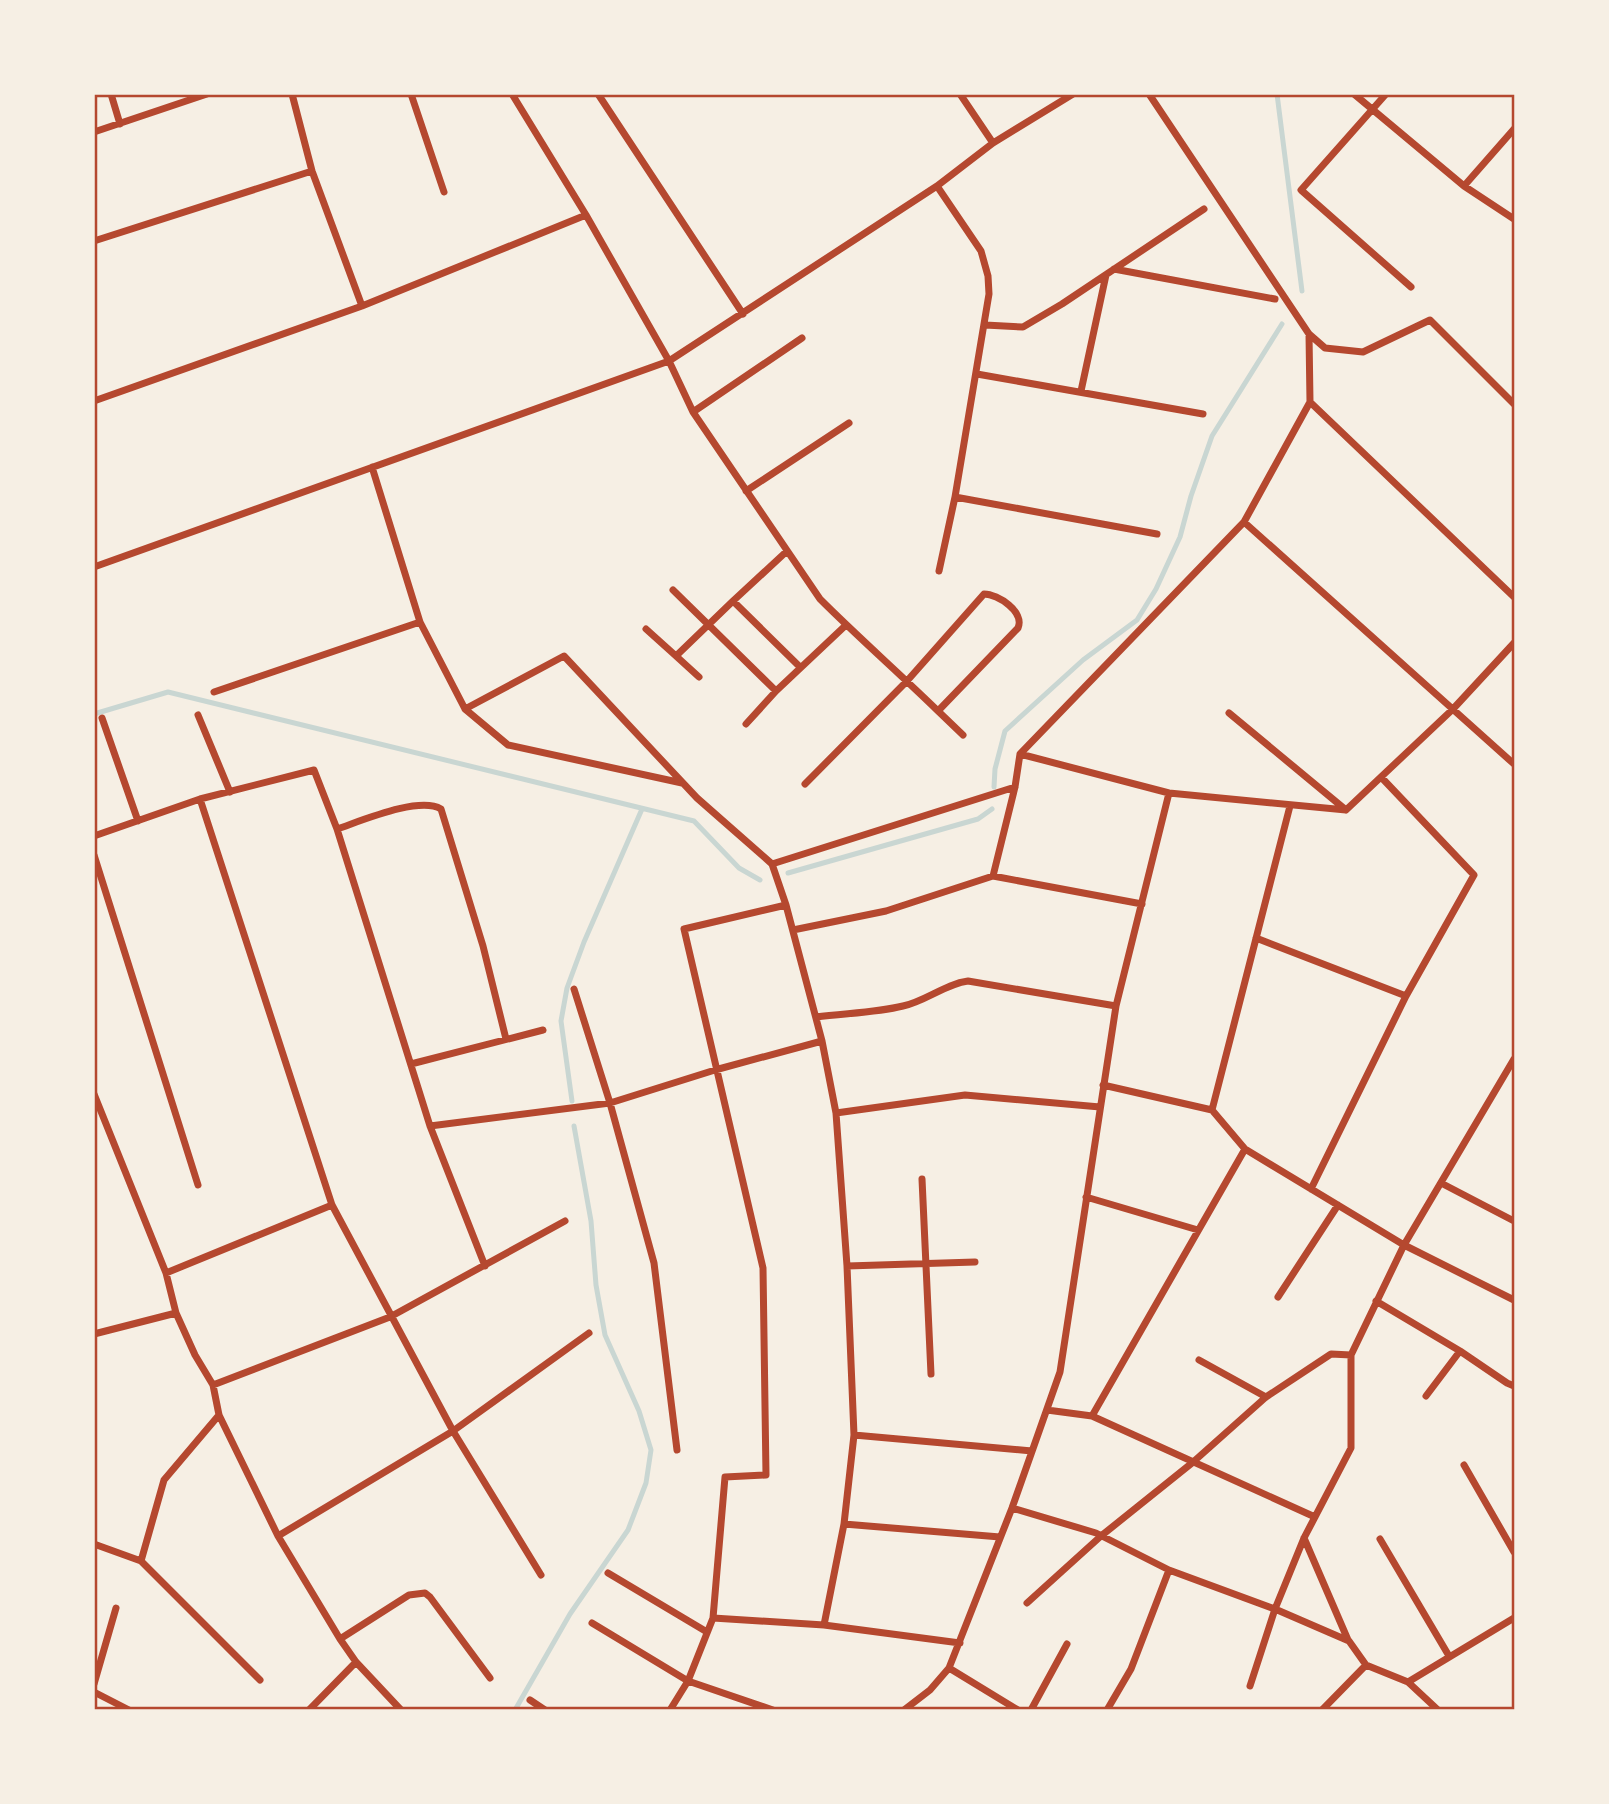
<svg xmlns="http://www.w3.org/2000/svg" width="1609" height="1804" viewBox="0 0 1609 1804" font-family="Figtree,sans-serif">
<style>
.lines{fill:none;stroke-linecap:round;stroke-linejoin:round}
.stream{stroke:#c9d6d2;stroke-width:5}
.minor{stroke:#b5482f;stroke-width:7}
.neatline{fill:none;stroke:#b5482f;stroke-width:2.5}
</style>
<rect width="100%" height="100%" fill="#f6efe4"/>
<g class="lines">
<!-- stream -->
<path class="stream" d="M1277,94L1302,291
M94,714L168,692L694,821L739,868L760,880
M994,787L995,769L1005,731L1083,660L1137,620L1156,589L1180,537L1191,496L1212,436L1282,324
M788,873L978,819L992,809
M572,1101L561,1021L567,988L584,942L642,809
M515,1710L570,1614L628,1530L646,1483L651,1450L639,1411L605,1335L596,1285L591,1221L574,1126"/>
<!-- minor -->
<path class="minor" d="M111,94L120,124
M292,94L312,171L362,306
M411,94L444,192
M512,94L586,215L669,361L693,412L820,599C858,637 899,673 938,711L1018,628C1025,612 998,594 984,594L907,681L805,784
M598,94L743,314
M960,94L993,143
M1149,94L1309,334L1325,348L1363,352L1430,320L1514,404
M1354,94L1464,186L1514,219
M1386,94L1301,190L1411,287
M94,132L207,94
M937,186L981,251L988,276L989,294L955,497L939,571
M1464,186L1514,129
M94,241L312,171
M1114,269L1275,299
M985,325L1023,327L1062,304L1204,209
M977,374L1203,414
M1081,391L1106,275
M94,401L362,306L586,215
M1310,402L1514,597
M693,412L802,338
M372,467L420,622L465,709L508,745L682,783
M746,491L849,423
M955,497L1157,534
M1244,522L1514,764
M787,551L733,601L800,667
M94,567L669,361L937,186L993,143L1073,94
M673,590L776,691L846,625
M646,629L676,656
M699,677L676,656L733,601
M214,692L420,622
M465,709L564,656L697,798L772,864L1015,787
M938,711L963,735
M1229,713L1346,810
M198,715L230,792
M102,718L138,821
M746,724L776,691
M1020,754L1169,793L1346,810L1453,709L1514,643
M200,799L332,1205L453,1431L541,1575
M337,829C361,821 419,796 441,809L483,946L506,1039
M94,836L200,799L314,770L337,829L430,1126L485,1266
M94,855L198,1185
M772,864L786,905L822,1041L836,1113L847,1266L854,1435L844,1524L824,1625L960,1643
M993,876L1015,787L1020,754L1244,522L1310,402L1309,334
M793,930L886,911L993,876L1142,904
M1256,938L1406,996
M574,989L610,1103L654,1263L677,1450
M816,1017C844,1013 875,1013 903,1006C926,1001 945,984 968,981L1116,1006
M411,1064L543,1030
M1103,1085L1212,1110L1245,1149L1404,1245L1514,1300
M94,1094L166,1273L176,1313L195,1355L213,1385L219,1415L278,1536L340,1639L356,1662L401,1710
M1212,1110L1290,806
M836,1113L965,1095L1100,1107
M430,1126L610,1103L715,1070L822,1041
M922,1179L931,1374
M1441,1183L1514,1221
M1311,1189L1406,996L1474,875L1381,777
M1086,1197L1198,1230
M847,1266L975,1262
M166,1273L332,1205
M1278,1297L1338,1205
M1376,1301L1460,1351L1507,1383L1514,1386
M94,1334L176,1313
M1199,1360L1266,1397
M213,1385L390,1317L565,1221
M1426,1396L1460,1351
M1047,1410L1092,1416L1315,1517
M1092,1416L1245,1149
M854,1435L1032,1451
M1464,1465L1514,1552
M1012,1508L1096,1533L1169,1570L1275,1609L1349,1641L1366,1665L1408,1682L1438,1710
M844,1524L1000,1537
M278,1536L453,1431L589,1333
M1304,1538L1348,1640
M1380,1539L1449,1656
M94,1544L141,1561L260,1680
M141,1561L164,1480L219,1415
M608,1573L707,1632
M1027,1603L1101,1536L1192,1463L1266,1397L1331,1354L1351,1355
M713,1618L824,1625
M592,1623L688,1681L773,1710
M340,1639L409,1595L425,1593L430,1597L490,1678
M949,1668L1018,1710
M1408,1682L1514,1618
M94,1684L116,1608
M1250,1686L1275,1609L1304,1538L1351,1448V1355L1404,1245L1514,1059
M94,1692L129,1710
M530,1700L545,1710
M309,1710L356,1662
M670,1710L688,1681L713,1618L725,1477L766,1475L763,1268L684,929L786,905
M904,1710L930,1690L949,1668L1012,1508L1060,1372L1116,1006L1169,793
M1031,1710L1067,1644
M1107,1710L1131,1669L1169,1570
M1322,1710L1366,1665"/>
</g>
<!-- border -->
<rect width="1609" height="1804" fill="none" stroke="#f6efe4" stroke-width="192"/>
<rect x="96" y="96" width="1417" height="1612" class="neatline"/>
</svg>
